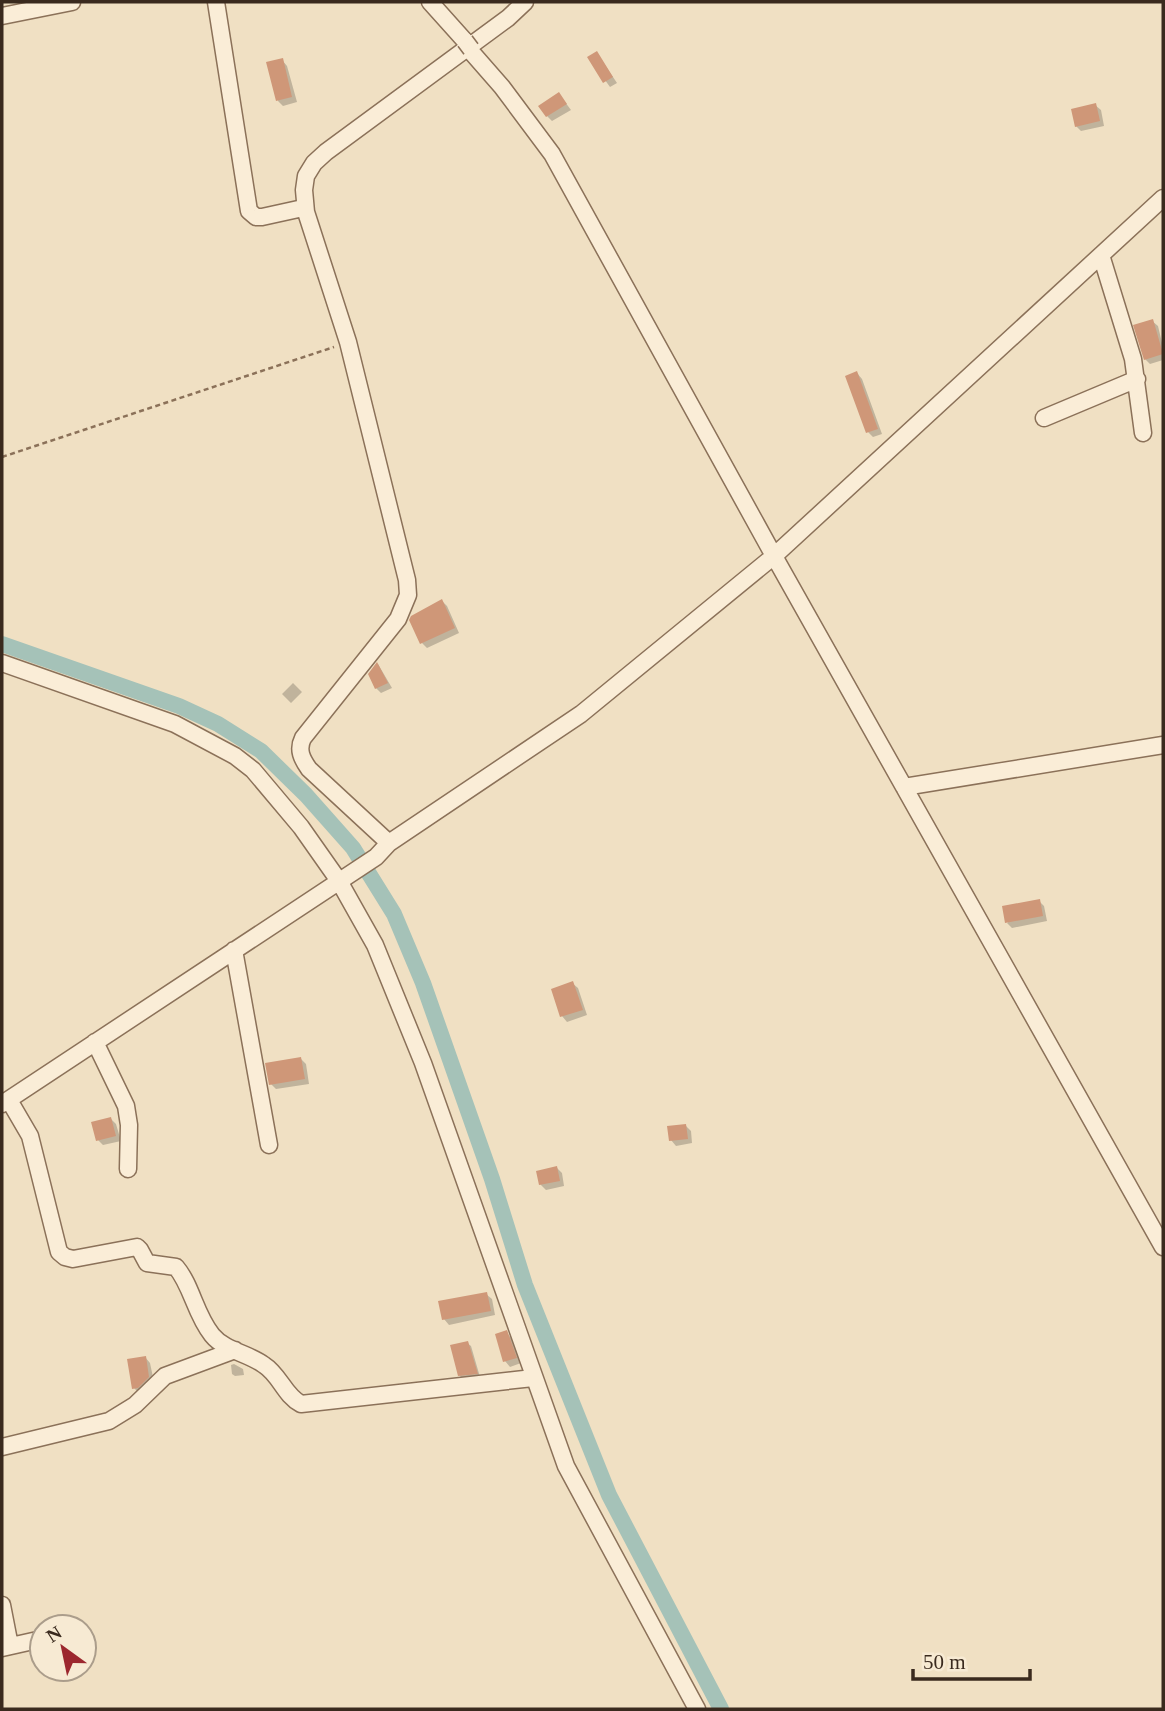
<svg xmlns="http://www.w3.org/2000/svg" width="1165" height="1711" viewBox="0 0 1165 1711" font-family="'Times New Roman',serif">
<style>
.shadow{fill:#0003}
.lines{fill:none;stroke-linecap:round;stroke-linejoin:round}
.canal{stroke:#a5c2b8;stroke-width:16}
.building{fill:#cf9778}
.minor-casing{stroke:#8b7159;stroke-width:19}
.path{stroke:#8b7159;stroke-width:2.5;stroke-dasharray:5 3.5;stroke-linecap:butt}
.minor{stroke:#faedd7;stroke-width:16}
.minor-bridge-casing{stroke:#8b7159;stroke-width:19;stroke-linecap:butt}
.minor-bridge{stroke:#faedd7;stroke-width:16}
</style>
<rect width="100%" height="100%" fill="#f0e0c3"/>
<!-- shadow -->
<path class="shadow" d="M597,53L617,83L610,87L589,58Z
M282,60L287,66L297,102L283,106L278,101Z
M559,94L571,110L552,121L547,116Z
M1095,105L1101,110L1104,126L1081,131L1076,126Z
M1152,321L1158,326L1163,347V360L1150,364L1145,359Z
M857,373L862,379L882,434L873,437L868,432Z
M442,601L447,606L459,633L427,648L422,643Z
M378,664L392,688L381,693L376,688Z
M293,683L302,692L291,703L282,694Z
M1039,901L1044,906L1047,921L1012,928L1007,923Z
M572,983L578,988L587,1015L567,1022L562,1016Z
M301,1059L306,1064L309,1084L276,1089L271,1084Z
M111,1119L116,1124L121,1141L103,1145L98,1140Z
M686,1126L691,1131L692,1143L676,1146L671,1140Z
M557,1168L562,1173L564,1186L546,1190L540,1184Z
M486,1294L492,1299L495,1315L449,1325L444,1319Z
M506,1332L511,1338L521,1363L510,1367L505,1361Z
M467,1343L471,1346L480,1377L463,1379L459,1375Z
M145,1357L150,1363L154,1382L139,1393L134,1388Z
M234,1364L243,1369L244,1375L235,1376L232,1374L231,1365Z"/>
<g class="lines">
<!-- canal -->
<path class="canal" d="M2,644L179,706L218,724L261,751L306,795L353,848L394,914L423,983L492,1179L525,1285L609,1495L721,1709"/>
</g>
<!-- building -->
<path class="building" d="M597,51L613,77L603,83L587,57Z
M283,58L292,97L276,101L266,62Z
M559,92L567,104L546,117L538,106Z
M1096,103L1100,121L1075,127L1071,109Z
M1153,319L1163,354L1144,360L1133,325Z
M857,371L878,429L866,433L845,376Z
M442,599L455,628L420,644L409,620L411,616Z
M377,662L388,683L375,689L368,674Z
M1040,899L1043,916L1005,923L1002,906Z
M573,981L583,1010L560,1017L551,989Z
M301,1057L305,1079L269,1085L265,1063Z
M111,1117L116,1136L96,1141L91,1122Z
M686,1124L688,1139L669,1141L667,1126Z
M557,1166L560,1181L539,1185L536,1171Z
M487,1292L491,1311L442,1320L438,1301Z
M507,1330L517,1358L503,1362L495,1334Z
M468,1341L478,1374L458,1376L450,1345Z
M146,1356L149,1377L138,1388L132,1389L127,1359Z"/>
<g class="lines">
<!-- minor casing -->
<g class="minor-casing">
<path id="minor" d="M216,2L249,211L256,217H262L303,208L305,203
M430,2L465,41
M2,16L72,2
M471,49L467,47L502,87L552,154L774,556L1163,1247
M1101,255L1133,359L1143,433
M1044,418L1137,379
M2,663L175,724L235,756L253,770L301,827L339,881L375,945L423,1063L566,1466L697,1709
M904,787L1163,745
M389,843L309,769C302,759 297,750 303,738L398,619L408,595L407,580L348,342L306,212L304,190L306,176L314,163L326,152L508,18L525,2
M234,950L269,1145
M95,1042L126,1106L129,1125L128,1169
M9,1100L30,1136L59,1252L65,1257L73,1259L137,1247L140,1250L147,1263L176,1267C192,1286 195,1314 212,1335C225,1351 248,1353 264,1365C280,1375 284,1395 301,1404L533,1378
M2,1104L376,857L389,843L581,714L774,556L1163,198
M2,1447L109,1421L135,1405L165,1376L235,1350
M2,1605L10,1646
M2,1648L42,1639"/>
</g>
<!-- path -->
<path class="path" d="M2,457L334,347"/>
<!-- minor -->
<use href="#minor" class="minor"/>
<!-- minor-bridge casing -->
<g class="minor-bridge-casing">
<path id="minor-bridge" d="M465,41L471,49"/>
</g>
<!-- minor-bridge -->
<use href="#minor-bridge" class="minor-bridge"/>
</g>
<!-- border -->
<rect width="1165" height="1711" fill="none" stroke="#3a2a1e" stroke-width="7"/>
<!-- north arrow -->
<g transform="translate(63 1648) rotate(327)"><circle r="33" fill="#f7ead3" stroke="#ab9d8b" stroke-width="2"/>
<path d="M0-5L12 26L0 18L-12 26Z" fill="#9c272e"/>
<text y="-10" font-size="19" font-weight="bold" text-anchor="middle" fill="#3a2a1e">N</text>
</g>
<!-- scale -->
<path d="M913 1669v10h117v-10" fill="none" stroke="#3a2a1e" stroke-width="3.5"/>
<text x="923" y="1669" font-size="21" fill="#3a2a1e" stroke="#f7ead3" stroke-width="5" paint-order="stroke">50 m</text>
</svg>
